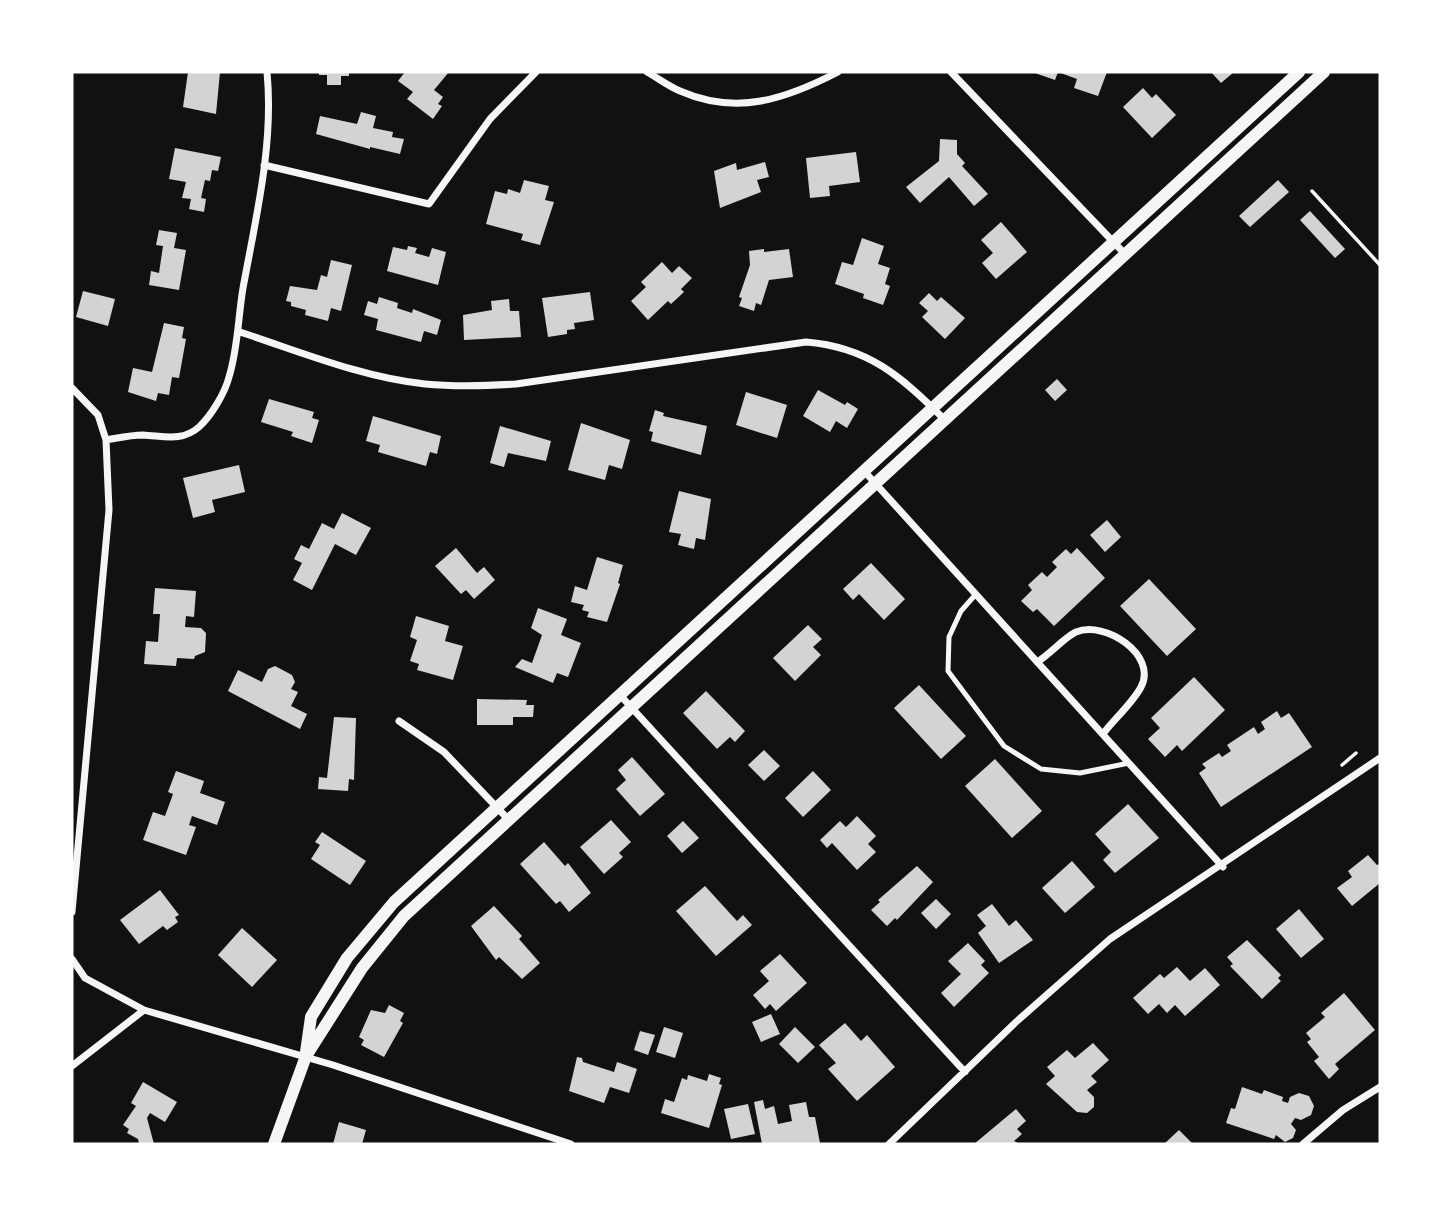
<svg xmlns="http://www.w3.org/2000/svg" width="1452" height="1216" viewBox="0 0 1452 1216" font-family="'DejaVu Sans',sans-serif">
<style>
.building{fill:#d3d3d3}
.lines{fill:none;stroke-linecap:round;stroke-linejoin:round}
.path{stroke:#f5f5f5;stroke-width:3.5}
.service{stroke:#f5f5f5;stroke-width:5}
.minor{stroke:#f5f5f5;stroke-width:7}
.tertiary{stroke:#f5f5f5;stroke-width:12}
</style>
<rect width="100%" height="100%" fill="#111"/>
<!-- building -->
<path class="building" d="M188,72H220L216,114L183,107Z
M319,72H349V76H341V85H327V75H319Z
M405,72H449L434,90L443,97L438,104L442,106L433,119L407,99L413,92L398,81Z
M1032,72H1107L1098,96L1074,88L1077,79L1058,72L1055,80Z
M1211,72H1234L1221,83Z
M1143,88L1152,98L1156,94L1176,115L1152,138L1123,107Z
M361,112L376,116L373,128L393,132L392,137L404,139L400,154L370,147V149L316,134L320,116L357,124Z
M940,139L957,140V154L965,163L962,166L988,194L974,206L949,177L920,203L906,187L939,161Z
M175,148L221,157L218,171L212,170L210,181L205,180L201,198L206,199L204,212L189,209L191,199L182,198L186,182L169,179Z
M856,152L860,182L829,186L830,196L810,198L806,158Z
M765,162L769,177L757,180L761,192L720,208L714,171L736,163L737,170Z
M524,180L549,186L545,200L554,202L540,245L521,240L523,234L486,224L495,191L507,194L508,189L520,193Z
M1278,180L1289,192L1250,227L1239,216Z
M1310,211L1345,249L1335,258L1300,220Z
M1001,222L1027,252L996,279L982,263L993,253L981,240Z
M159,230L177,233L174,248L186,250L179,290L149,285L151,271L159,273L163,246L156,245Z
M862,238L884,246L878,264L890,268L885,284L890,286L883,305L863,298L864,294L835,284L842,262L853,265Z
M408,246L417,248L415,253L429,257L432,248L446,252L438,285L387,271L393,247L407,250Z
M764,249V252L789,249L793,277L769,280L761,305L756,303L754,311L739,306L742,298L739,297L750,265L749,251Z
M331,260L352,265L341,311L331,308L328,321L305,315L306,310L291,306V302L286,301L290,286L317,290L321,275L327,277Z
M662,262L672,273L679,266L692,278L681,289L684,292L671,304L668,301L648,320L631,301L646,287L641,282Z
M83,291L115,299L108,326L76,317Z
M590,292L594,320L574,323L575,329L567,330V334L548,337L542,298Z
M929,293L937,301L941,297L965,318L945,339L922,317L928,311L919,303Z
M379,297L398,303L397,308L412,313L413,309L441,320L437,335L424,331L421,342L376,330L378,319L364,315L368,301L377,304Z
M509,299L510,311H519L521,337L464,340L463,315L492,310L491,301Z
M164,323L184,327L182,338L186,339L179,378L172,377L169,395L158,393L156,401L128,392L133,368L152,372Z
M1057,379L1067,390L1055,401L1045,390Z
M818,390L845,405L847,402L858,409L847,428L836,421L830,432L803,416Z
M746,392L787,405L777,438L736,425Z
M269,399L314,412L312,418L319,420L312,443L291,436L293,432L261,422Z
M655,410L664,413L663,416L707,426L701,455L651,441L653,432L649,431Z
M373,416L441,436L437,454L430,452L426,466L378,452L380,445L366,441Z
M581,423L630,440L622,469L609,465L605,480L568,470Z
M500,426L551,441L546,461L508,453L504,467L490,463Z
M239,465L245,492L212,500L215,512L193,518L183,478Z
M679,491L711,499L705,540L696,538L694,549L678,545L681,534L669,532Z
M342,513L371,528L356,555L335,544L312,590L293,580L302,563L294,559L301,545L309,549L322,523L334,529Z
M1107,520L1121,537L1105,552L1090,535Z
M456,548L477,573L484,567L495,580L474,599L466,590L461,594L435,566Z
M1077,548L1105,578L1054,626L1037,609L1033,612L1021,601L1032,590L1028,585L1042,572L1047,577L1057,567L1052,562L1066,549L1071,554Z
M597,557L623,565L618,583L620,584L607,622L587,617L589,612L582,610L584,605L571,602L575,586L587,590Z
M871,563L905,599L884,620L859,594L853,600L843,589Z
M1149,579L1196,629L1167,656L1120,606Z
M155,588L196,591L194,617L186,616L185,627L201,628L206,633L205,652L195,656L194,659L177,658L176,666L144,664L146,641L158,642L160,614H153Z
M538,608L567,619L561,635L581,643L568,677L557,673L553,683L515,667L522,659L532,663L542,635L531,628Z
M416,616L449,626L445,641L463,646L453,680L417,670L419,664L410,661L417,640L410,637Z
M808,625L822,639L813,647L821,655L795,681L773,658Z
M275,666L292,675L295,682L291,689L298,692L291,706L307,714L300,729L228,691L238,670L262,682L268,669Z
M1194,677L1225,710L1182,751L1177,745L1165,757L1148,739L1160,728L1151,718Z
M919,685L966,736L941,759L894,708Z
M706,691L745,731L735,742L730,737L717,749L683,713Z
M477,699L527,700L526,705H534L533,717H513V725H477Z
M1277,711L1281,718L1289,713L1312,747L1221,807L1199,773L1206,768L1202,764L1219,753L1222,757L1231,751L1227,745L1254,727L1258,734L1265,729L1261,722Z
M334,717L356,718L354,780L349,779L348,791L318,789L319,777L327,778Z
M764,750L780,766L764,781L748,765Z
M632,757L665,794L640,816L616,789L626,780L618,770Z
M995,759L1042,811L1012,838L965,786Z
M176,771L204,781L200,793L225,802L217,825L192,816L189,825L196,827L186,855L143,840L153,812L165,816L173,794L168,792Z
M813,771L831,790L803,817L785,798Z
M1128,804L1159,838L1115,873L1103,860L1111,852L1095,834Z
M857,816L876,836L868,844L876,852L857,870L832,843L827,848L820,840L840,821L846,827Z
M611,820L631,842L619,853L623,857L604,874L580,847Z
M683,821L699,838L682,853L667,836Z
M322,832L366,861L350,885L311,859L320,845L315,842Z
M544,842L565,866L568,863L591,893L569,912L560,901L556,904L520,864Z
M1368,855L1377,865L1380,864V883L1352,906L1337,888L1352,877L1348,871Z
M1072,861L1095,887L1065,913L1042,888Z
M917,866L933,882L897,920L895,918L887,926L871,910L880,902L878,900Z
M705,886L737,921L743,915L752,925L716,956L676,911Z
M160,890L179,915L175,917L178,922L167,930L163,926L139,944L120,920Z
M936,899L951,914L936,929L921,913Z
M992,904L1009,926L1016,920L1033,940L999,963L978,933L986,926L977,915Z
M494,906L522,936L519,939L540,963L522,979L499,957L496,960L471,926Z
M1299,909L1324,939L1301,958L1276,929Z
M242,928L277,960L252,987L218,955Z
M1247,940L1281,975L1278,978L1281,981L1262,999L1230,966L1233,964L1227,957Z
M968,943L985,961L981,965L989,973L954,1007L941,993L961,974L948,961Z
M780,954L807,983L776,1011L770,1004L765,1009L753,995L769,981L760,971Z
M1177,967L1190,981L1205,968L1220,985L1185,1016L1175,1005L1167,1013L1159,1004L1148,1014L1133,998L1160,974L1164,978Z
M1344,993L1375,1030L1335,1064L1339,1069L1329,1079L1314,1061L1319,1057L1307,1042L1311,1039L1306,1033L1325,1017L1321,1013Z
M389,1005L404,1013L400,1021L403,1023L384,1057L361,1045L364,1040L359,1037L371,1010L385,1013Z
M771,1014L780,1034L761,1042L752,1022Z
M845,1023L861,1041L867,1035L895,1067L857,1101L828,1069L836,1063L819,1045Z
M664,1027L683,1033L675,1058L656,1052Z
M795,1027L815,1047L798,1063L779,1044Z
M640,1031L655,1035L648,1055L634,1050Z
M1093,1043L1109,1060L1091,1076L1097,1082L1087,1090L1094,1097V1107L1087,1113L1077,1112L1046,1084L1055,1076L1047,1067L1067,1050L1075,1058Z
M577,1057L582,1058L583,1062L614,1072L617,1062L637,1069L629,1093L610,1087L604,1103L569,1091Z
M709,1074L721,1078L719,1084L722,1085L709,1128L661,1113L665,1099L674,1102L682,1078L687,1080L688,1075L707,1081Z
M143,1082L177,1102L165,1122L150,1113L147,1118L154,1144H139L138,1139L127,1133L129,1129L123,1125L136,1106L131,1103Z
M1242,1087L1262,1094L1264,1090L1283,1097L1282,1101L1288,1103L1290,1097L1299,1093L1309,1096L1314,1106L1311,1115L1301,1120L1295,1118L1291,1124L1296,1130L1293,1138L1285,1142L1276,1135L1274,1139L1226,1123L1231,1108L1235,1109Z
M763,1100L765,1109L774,1106L778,1124L792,1121L789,1105L806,1102L809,1117H815L820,1143L762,1144L754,1102Z
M748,1104L755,1134L731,1139L724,1109Z
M1016,1109L1026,1121L1017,1129L1022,1134L1014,1141L1020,1144H974Z
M339,1122L366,1130L362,1144H333Z
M1179,1130L1193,1144H1164Z"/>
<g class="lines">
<!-- path -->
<path class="path" d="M1312,191L1380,265
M1342,765L1356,753"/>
<!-- service -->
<path class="service" d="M976,594L961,611L949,637L948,671L1004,746L1041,769L1080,773L1129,763"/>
<!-- minor -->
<path class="minor" d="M647,72C658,78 668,86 680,91C737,116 786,99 838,72
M951,72L1124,253
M264,165L429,204L490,119L536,72
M240,332C301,352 361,377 425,384C456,387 486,386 516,384L806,342C868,347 901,376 944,419
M72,388L98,415L106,440L109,510L72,912
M106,440C118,438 131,435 143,435C164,436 182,442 199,427C211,416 225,393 229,377C238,348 238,318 243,288C256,217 274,144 267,72
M865,472L1223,867
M1037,662C1049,655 1066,636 1076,632C1105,620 1158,655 1141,687C1132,704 1114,719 1103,734
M620,695L965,1072
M399,721L444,752L507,818
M72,959L85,978L144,1010
M72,1066L144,1010L333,1065L571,1144
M889,1144L1016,1022L1110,939L1380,758
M1303,1144L1343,1110L1380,1087"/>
<!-- tertiary -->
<path class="tertiary" d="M306,1052L311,1017L347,958L394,902L1299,72
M274,1144L306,1056L362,968L404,916L1324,72"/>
</g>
<!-- border -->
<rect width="1452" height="1216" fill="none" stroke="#ffffff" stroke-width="147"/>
</svg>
